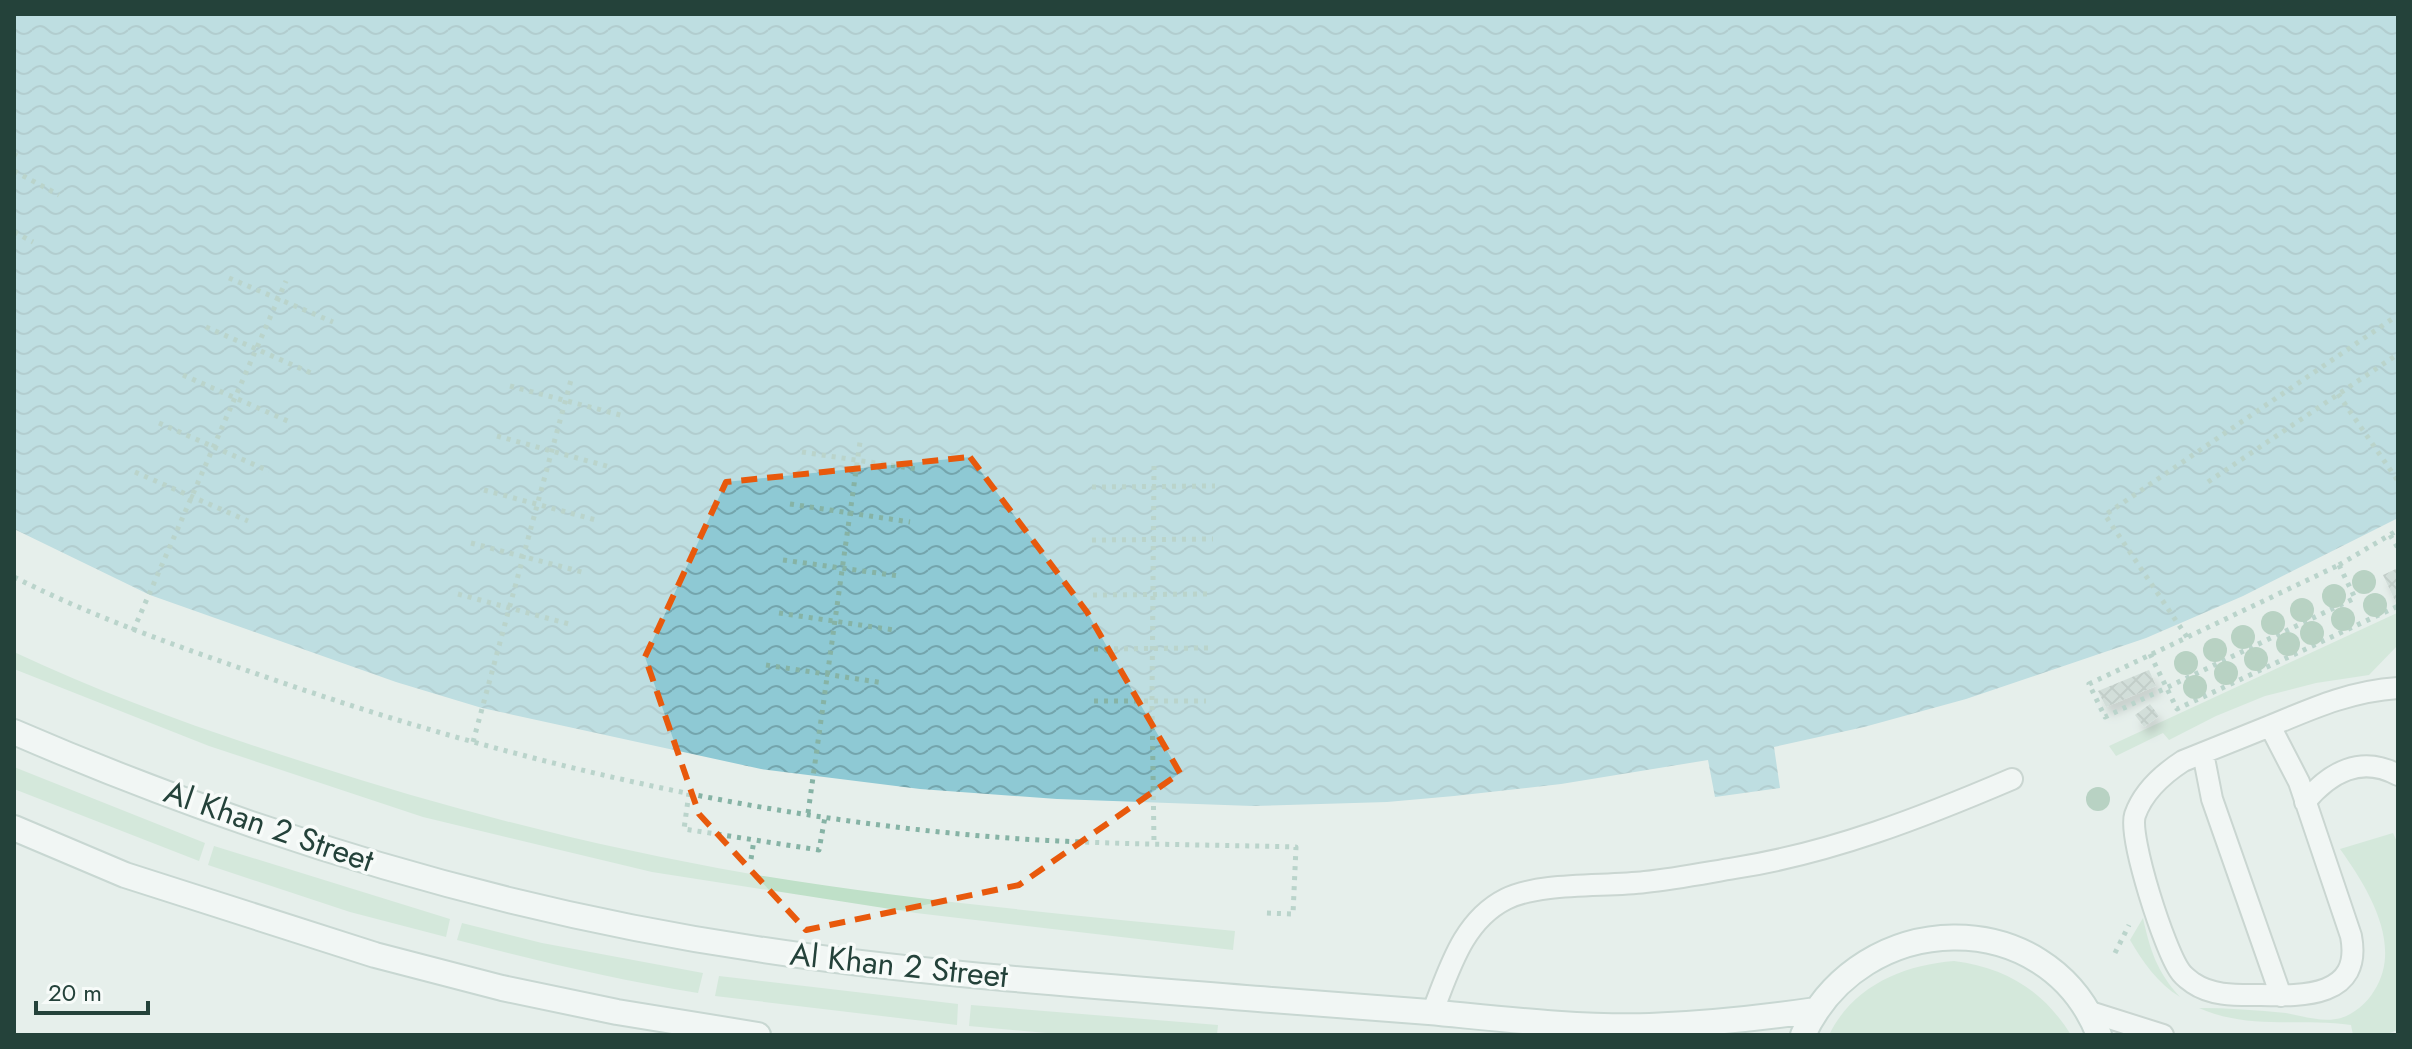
<svg xmlns="http://www.w3.org/2000/svg" width="2412" height="1049" viewBox="0 0 2412 1049" font-family="Jost,sans-serif">
<style>
.grass{fill:#bfe0c8}
.water{fill:url(#water-waves)}
.building{fill:url(#building-cross-hatch);filter:url(#shadow)}
.lines{fill:none;stroke-linecap:round;stroke-linejoin:round}
.service-casing{stroke:#a8b8b2;stroke-width:24}
.secondary-casing{stroke:#a4bbb3;stroke-width:28}
.path{stroke:#86b3a5;stroke-width:5;stroke-dasharray:4 6;stroke-linecap:butt}
.service{stroke:#fff;stroke-width:20}
.secondary{stroke:#fff;stroke-width:24}
.tree{fill:#80af93}
.marked{fill:none;stroke:#e8590c;stroke-width:6;stroke-dasharray:16 10;stroke-linejoin:round}
.labels{text-anchor:middle;stroke-width:7;stroke-linejoin:round;paint-order:stroke}
.street-label{font-size:32px;fill:#24423a;stroke:#f7fbf9}
</style>
<defs>
<pattern id="water-waves" width="16" height="10" patternUnits="userSpaceOnUse" patternTransform="scale(2)"><rect width="16" height="10" fill="#8ec9d4"/><path d="M0 5q4-4 8 0t8 0" fill="none" stroke="#74a5ad"/></pattern>
<pattern id="building-cross-hatch" width="8" height="8" patternUnits="userSpaceOnUse" patternTransform="scale(2)"><rect width="8" height="8" fill="#bbcac4"/><path d="M0 0l8 8M0 8l8-8" fill="none" stroke="#98a6a0"/></pattern>
<filter id="shadow"><feDropShadow dx="5" dy="9" stdDeviation="4" flood-color="#0004"/></filter>
</defs>
<rect width="100%" height="100%" fill="#e6efeb"/>
<!-- grass -->
<path class="grass" d="M2397,613L2398,645L2369,675L2316,683L2265,696L2216,716L2169,740L2163,733L2116,756L2109,746Z
M14,652C110,697 209,732 310,764C456,811 600,848 751,874C911,901 1074,915 1235,931L1233,950L916,913L652,872L423,817L209,746L14,669Z
M14,767L205,843L199,861L14,789Z
M2393,833L2398,844V1030L2384,1035H2353L2351,1025C2299,1018 2248,1030 2199,1008C2227,1008 2257,1010 2286,1013C2303,1016 2323,1023 2341,1018C2354,1014 2367,1003 2374,991C2404,945 2367,887 2340,849Z
M214,846L450,919L446,937L350,912L208,865Z
M2143,918C2150,950 2157,972 2180,997C2157,983 2143,962 2130,940Z
M462,923L542,943L703,973L698,993C617,980 537,961 457,940Z
M1954,961C2006,968 2043,990 2071,1035H1829C1853,986 1903,965 1954,961Z
M719,976L958,1004L957,1025L715,996Z
M971,1005L1218,1025L1217,1035H1069L969,1026Z"/>
<!-- water -->
<path class="water" d="M14,14H2398V518L2243,596L2146,638L1966,699L1864,727L1774,747L1780,788L1715,797L1708,760L1561,784L1454,796L1387,802L1253,806L1057,799L920,789L761,769L482,708L396,682L150,595L14,529Z"/>
<!-- building -->
<path class="building" d="M2398,568V607L2383,575Z
M2149,670L2156,686L2106,707L2098,691Z
M2150,704L2159,716L2144,727L2135,715Z"/>
<g class="lines">
<!-- service casing -->
<g class="service-casing">
<path id="service" d="M2270,726L2299,782L2351,936C2363,999 2300,996 2258,995C2236,995 2212,996 2193,983C2189,980 2183,976 2180,971C2165,951 2128,837 2135,815C2143,792 2163,774 2183,761Z
M2270,726C2313,708 2351,691 2398,688
M2203,753L2212,799L2281,996
M2305,802C2330,772 2361,755 2398,775
M2087,1011L2163,1035
M1432,1013C1449,971 1462,921 1506,899C1540,882 1605,887 1645,882C1675,879 1705,873 1735,868C1831,853 1923,817 2012,779"/>
</g>
<!-- secondary casing -->
<g class="secondary-casing">
<path id="secondary" d="M14,732C250,834 502,911 757,949C928,975 1100,986 1272,1000C1324,1004 1377,1008 1429,1012C1503,1019 1576,1028 1650,1026C1706,1024 1761,1018 1816,1010
M14,828L125,875L375,955L502,988L617,1012L758,1035
M1803,1035C1861,908 2047,902 2099,1035"/>
</g>
<!-- path -->
<path class="path" d="M14,156L17,151
M14,171L59,195
M14,232L33,242
M229,278L333,322
M206,327L311,373
M183,375L290,422
M510,386L624,416
M2338,394L2398,481
M159,423L269,471
M497,436L610,467
M802,452L916,469
M1154,466L1152,701L1154,843
M135,472L248,521
M2208,482L2398,354
M1092,487L1215,486
M484,490L596,520
M790,504L910,522
M2390,535L2398,548
M1092,540L1213,539
M471,543L582,572
M783,560L899,576
M2339,565L2355,598L2105,717L2089,684Z
M2339,565L2398,530
M14,577C93,617 177,646 260,675C489,755 729,813 971,835C1079,845 1188,844 1296,847L1293,914L1265,913
M458,594L569,624
M1093,595L1211,594
M779,613L894,630
M133,631L286,281
M2187,637L2105,515L2398,315
M1094,649L1208,648
M2150,654L2177,709L2398,606
M766,665L884,683
M1094,701H1206
M473,742L571,380
M689,793L684,829L819,850L825,817
M808,813L860,442
M751,859L754,840
M2115,953L2129,925"/>
<!-- service -->
<use href="#service" class="service"/>
<!-- secondary -->
<use href="#secondary" class="secondary"/>
</g>
<!-- trees -->
<g class="tree">
<circle cx="2364" cy="582" r="12"/>
<circle cx="2334" cy="596" r="12"/>
<circle cx="2375" cy="605" r="12"/>
<circle cx="2302" cy="610" r="12"/>
<circle cx="2343" cy="619" r="12"/>
<circle cx="2273" cy="623" r="12"/>
<circle cx="2312" cy="633" r="12"/>
<circle cx="2243" cy="637" r="12"/>
<circle cx="2288" cy="644" r="12"/>
<circle cx="2215" cy="650" r="12"/>
<circle cx="2256" cy="659" r="12"/>
<circle cx="2186" cy="663" r="12"/>
<circle cx="2226" cy="673" r="12"/>
<circle cx="2195" cy="687" r="12"/>
<circle cx="2098" cy="799" r="12"/>
</g>
<!-- marked area -->
<path d="M0 0H2412V1049H0ZM970,457L1087,612L1180,773L1019,885L806,930L699,814L645,657L726,482Z" fill="#e6efeb" fill-opacity=".55" fill-rule="evenodd"/>
<path class="marked" d="M970,457L1087,612L1180,773L1019,885L806,930L699,814L645,657L726,482Z"/>
<g class="labels">
<!-- street labels -->
<g class="street-label">
<text transform="translate(269 826) rotate(19)" y="11">Al Khan 2 Street</text>
<text transform="translate(899 965) rotate(6)" y="11">Al Khan 2 Street</text>
</g>
</g>
<!-- border -->
<rect width="2412" height="1049" fill="none" stroke="#24423a" stroke-width="32"/>
<!-- scale -->
<path d="M36 1001v12h112v-12" fill="none" stroke="#24423a" stroke-width="4"/>
<text x="48" y="1001" font-size="24" fill="#24423a" stroke="#f7fbf9" stroke-width="6" paint-order="stroke">20 m</text>
</svg>
